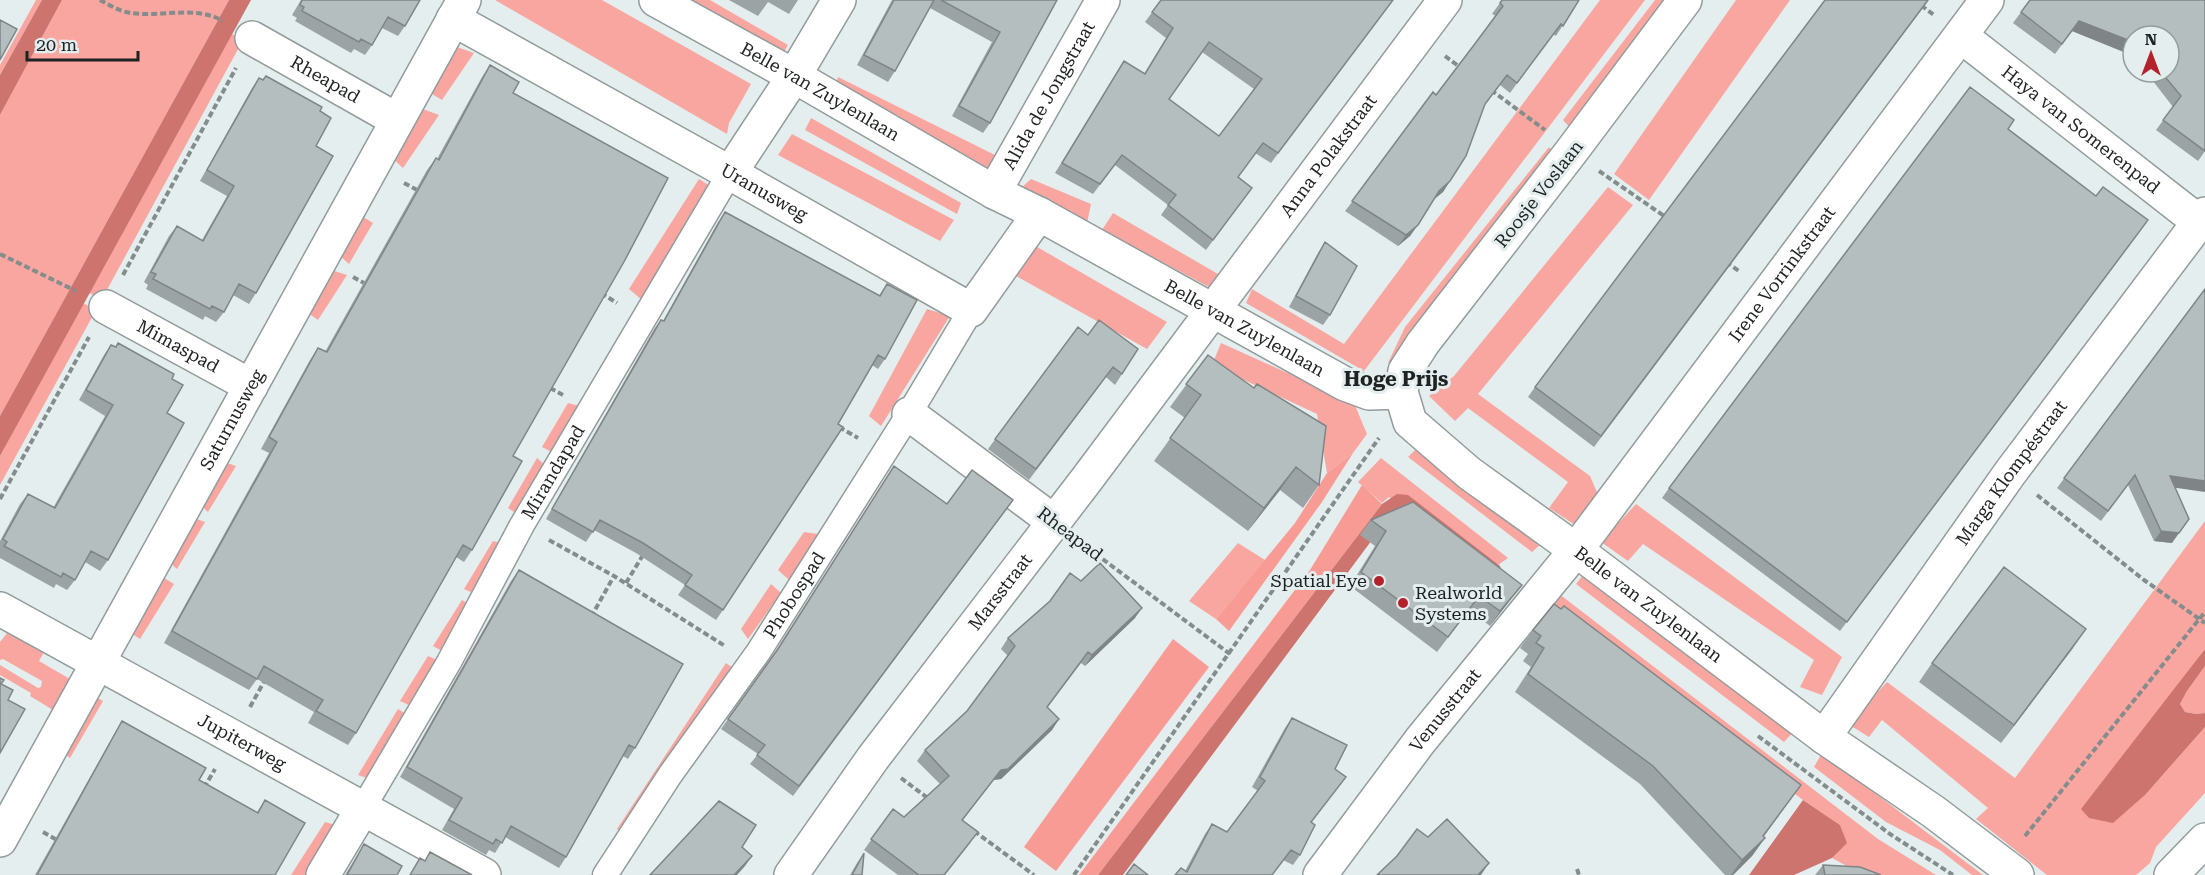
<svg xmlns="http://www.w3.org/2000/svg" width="2205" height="875" viewBox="0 0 2205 875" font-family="'Roboto Serif',serif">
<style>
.green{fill:#f9a6a0}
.forest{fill:#f89b95}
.water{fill:#cd746f}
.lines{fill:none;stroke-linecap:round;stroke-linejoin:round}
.pedestrian-casing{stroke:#939c9c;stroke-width:27}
.minor-casing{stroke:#939c9c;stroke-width:36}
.tertiary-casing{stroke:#939c9c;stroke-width:36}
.path{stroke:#858c8c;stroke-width:4;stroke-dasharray:6 3;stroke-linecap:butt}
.pedestrian{stroke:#fff;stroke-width:24}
.minor{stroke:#fff;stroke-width:33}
.tertiary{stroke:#fff;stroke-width:33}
.wall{fill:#9ca3a4;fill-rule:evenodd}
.shaded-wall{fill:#7f8586}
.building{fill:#b5bebf;stroke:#7f8586;stroke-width:1.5;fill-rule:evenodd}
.poi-dot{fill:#b3222b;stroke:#e4eeee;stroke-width:2}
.labels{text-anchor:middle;stroke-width:6;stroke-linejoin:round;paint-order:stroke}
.street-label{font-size:18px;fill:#1e2222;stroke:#e4eeee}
.poi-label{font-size:18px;fill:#1e2222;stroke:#e4eeee;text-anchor:end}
.neighbourhood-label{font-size:20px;font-weight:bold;fill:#1e2222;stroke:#e4eeee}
</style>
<rect width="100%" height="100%" fill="#e4eeee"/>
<!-- green -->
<path class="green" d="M36,0H42L0,75V65Z
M62,0H229L0,416V115Z
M495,0H602L751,84L729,123L727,134Z
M681,0H710L788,45L781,57Z
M1600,0H1645L1364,371L1246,303L1252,289L1344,344Z
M1655,0H1671L1573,131L1563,120Z
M1736,0H1790L1649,200L1614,174Z
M232,34L243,40L102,299L89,293Z
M457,47L474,53L442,100L427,91Z
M838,77L999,157L990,172L835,87Z
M420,108L439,115L403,168L391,157Z
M811,118L961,203L957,214L805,130Z
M792,134L954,220L940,241L778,155Z
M1549,147L1558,159L1400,361L1388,363L1405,327Z
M699,179L710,186L642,300L629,289Z
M1031,179L1091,204L1087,223L1021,188Z
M1608,187L1633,205L1478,394L1590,476L1599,497L1575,525L1549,508L1568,482L1468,408L1455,421L1429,396L1454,376Z
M1113,213L1218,274L1209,287L1102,230Z
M360,215L373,223L349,264L337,253Z
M1032,244L1167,322L1147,349L1014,275Z
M331,270L347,275L318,320L305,311Z
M83,303L96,310L0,485V456Z
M927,309L950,316L881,426L869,416Z
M1221,343L1354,403L1367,434L1353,453L1327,473L1317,414L1212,365Z
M568,403L579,406L552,452L542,447Z
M1417,448L1543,542L1532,552L1408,457Z
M537,458L545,465L517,514L508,508Z
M1381,458L1508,558L1498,565L1389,497L1382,503L1358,482Z
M221,461L236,466L208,512L197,502Z
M1636,504L1842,657L1822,695L1800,687L1814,660L1643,544L1628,561L1601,542Z
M194,518L205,522L177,569L168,561Z
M2205,521V649L2178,685L2146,794L2205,727V793L2156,847L2150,863L2136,875H2047L1976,819L1988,808L1882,720L1869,737L1848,724L1887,682L2015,778Z
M804,532L818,534L789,580L778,570Z
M493,541L501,543L473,593L464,589Z
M1238,543L1265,560L1216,619L1189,601Z
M1586,571L1795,730L1784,742L1576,584Z
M161,576L174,584L140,639L128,631Z
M771,584L781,593L748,639L741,629Z
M1554,590L1878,839L1936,875H1863L1832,858L1846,843L1840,825L1803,800L1545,604Z
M462,600L469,604L442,651L433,646Z
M8,632L44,652L39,661L70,679L53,710L30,696L31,693L0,675V665L38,688L41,687L42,681L3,659L0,660V642Z
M428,656L437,660L409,705L400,701Z
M726,663L733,668L626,835L617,829Z
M2205,666V713L2196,714L2185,712L2180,704L2187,691Z
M93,695L103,701L70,758L61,751Z
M398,709L406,714L370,779L358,775Z
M1822,753L1983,875H1972L1940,850L1886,822L1814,767Z
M325,822L339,826L308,875H291Z"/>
<!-- forest -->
<path class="forest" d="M1353,453L1322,502L1229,631L1216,619L1295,523L1327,473Z
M1362,485L1382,504L1098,875H1079L1310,570Z
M1173,639L1209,667L1056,871L1024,847Z"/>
<!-- water -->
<path class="water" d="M42,0H62L0,115V75Z
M229,0H251L0,456V416Z
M1397,494L1408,495L1500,566L1501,569L1392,513L1123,875H1098L1382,504Z
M2205,649V666L2187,691L2180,704L2185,712L2196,714L2205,713V727L2146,794L2113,823L2089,818L2081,809Z
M1803,800L1840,825L1847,843L1832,858L1794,875H1749Z"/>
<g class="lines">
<!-- pedestrian casing -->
<g class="pedestrian-casing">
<g id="pedestrian">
<path id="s1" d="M363,808L449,662L522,525L730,173"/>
<path id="s2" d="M605,875L670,775L759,651L909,414L971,310"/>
</g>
</g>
<!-- minor casing -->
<g class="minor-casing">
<g id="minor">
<path id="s3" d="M656,0L794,76L994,192L1039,214L1345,384L1369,393L1401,392"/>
<path id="s4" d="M453,19L730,173L971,310L1039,214"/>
<path id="s5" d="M1961,36L2199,222"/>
<path id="s6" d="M252,38L397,120"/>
<path d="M730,173L794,76L839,0"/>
<path id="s7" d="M994,192L1103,0"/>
<path id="s8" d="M106,307L251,386"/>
<path d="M909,414L1053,521"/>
<path id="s9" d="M0,609L484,875"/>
<path id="s10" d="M1824,737L2010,473L2205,214"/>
<path id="s11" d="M0,840L464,0"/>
<path d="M323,875L363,808"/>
<path id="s12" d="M791,875L873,758L1087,479L1445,0"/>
<path id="s13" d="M1320,875L1420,741L1576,550L1987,0"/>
<path d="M2171,875L2205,840"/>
</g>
</g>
<!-- tertiary casing -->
<g class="tertiary-casing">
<g id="tertiary">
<path id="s14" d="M1685,0L1571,152L1423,343L1405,371L1401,392L1410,422L1469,473L1576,550L1824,737L1934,812L2017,875"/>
</g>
</g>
<!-- path -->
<path class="path" d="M100,0C108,4 117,10 126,12C158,19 194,4 223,21
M1914,0L1934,15
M1445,56L1461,68
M1491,90L1545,130
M1599,171L1667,218
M404,183L419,191
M0,254L76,291
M1726,262L1739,271
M123,275L236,68
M353,277L364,283
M601,293L617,303
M550,388L563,395
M839,427L858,438
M2037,495L2144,580L2205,623
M0,499L89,337
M549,540L614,576L725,646
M1081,543L1230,654
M626,583L643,555
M591,617L614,576
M250,707L265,680
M1758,736L1890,834L1953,875
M901,778L929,799
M204,788L215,769
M974,831L1034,875
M43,832L57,840
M2025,836L2205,612
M1577,869L1579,875
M1074,875L1379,438"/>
<!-- pedestrian -->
<use href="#pedestrian" class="pedestrian"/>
<!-- minor -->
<use href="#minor" class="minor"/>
<!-- tertiary -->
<use href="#tertiary" class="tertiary"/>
</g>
<!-- wall -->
<path class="wall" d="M301,0H420L405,26L398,36L382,28L372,45L365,55L354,49L351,53L295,21L297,18L292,15Z
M729,0H798L789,14L768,2L758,16Z
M892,0H1057L990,123L983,133L952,116L992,42L930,8L895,71L888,82L857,65Z
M1161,0H1393L1271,163L1255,153L1238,177L1252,188L1206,250L1161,215L1168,205L1115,165L1093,194L1055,173L1124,61L1144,74L1166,38L1145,22ZM1202,52L1254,89L1219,136L1169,99Z
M1502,0H1579L1556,36L1553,34L1510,93L1500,85L1485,105L1450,181L1443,192L1433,200L1410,236L1398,246L1345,211L1436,95L1496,16L1492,14Z
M1929,0L1594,447L1528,397L1535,387Z
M2030,0H2205V151L2198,161L2156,130L2173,107L2146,72H2169L2133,36V56L2072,31L2055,54L2013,23Z
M490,65L513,93V456L472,550L464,562L456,557L356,733L348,745L308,723L314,712L257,679L249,690L164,643L269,453L261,449L310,360L318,348L325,352L427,170L436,158L437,159L482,77Z
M266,76L320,111L316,146L256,293L249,304L233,295L224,312L216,322L205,316L203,320L146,289L148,285L144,282L169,236L177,226L202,240L227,196L200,181L252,88L259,78L263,80Z
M2008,129L2141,230L1840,631L1662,498L1669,488Z
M725,212L879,296L887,284L885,359L878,369L872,365L723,610L716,620L678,595L685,585L636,553L594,530L586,542L546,519L654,329L661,320L663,321L718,222Z
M1325,242L1330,315L1323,325L1289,307L1318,253Z
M2205,289L2175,487L2172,543L2154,541L2128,485L2101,521L2057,488Z
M1078,327L1122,374L1115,385L1106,377L1029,480L988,449Z
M118,343L172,379L167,413L108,560L100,571L85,562L75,580L67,590L56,584L54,588L0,558V541L20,504L28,494L53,508L105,416L79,400L104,355L111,345L115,347Z
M1208,355L1319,485L1303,508L1280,490L1248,531L1154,461L1185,418L1170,407Z
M894,466L947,504L1006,510L793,796L750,764L758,754L721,729L772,657Z
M1371,520L1511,599L1490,626L1469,610L1437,652L1350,586L1375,546L1360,535Z
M519,570L635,748L628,759L623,756L566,857L559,868L505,837L495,853L489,850L486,855L442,830L454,809L400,777L511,581Z
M1135,618L1085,666L1081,663L1047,708L1059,719L1052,730L1001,779L993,780L963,820L971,842L945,875H898L864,850L893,809L904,817L940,784L917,761L925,750L967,711L1008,656L1001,649L1008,638Z
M1533,630L1801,785L1764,836L1765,838L1752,856L1733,875H1725L1640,784L1515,692L1531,667L1523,661L1528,654L1520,648Z
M2073,648L2001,743L1919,682L1932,663Z
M1292,718L1335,769L1346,777L1311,823L1300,855L1293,865L1283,860L1175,875L1185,871L1205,834L1212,824L1227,832L1258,791L1252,787L1285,728Z
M122,721L199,780L257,812L265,800L275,875H35L116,731Z
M364,844L397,875H345Z
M864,853L862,875H850L857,863Z
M1823,865L1881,875H1815Z"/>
<!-- shaded-wall -->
<path class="shaded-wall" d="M2079,21L2133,42V54L2132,55L2072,31L2055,54Z
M1450,181L1443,192L1432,201L1439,191Z
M1418,225L1410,236L1398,246L1406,235Z
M1296,467L1280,490L1248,531L1264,508Z
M2170,476L2205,481V492L2163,486Z
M2182,529L2172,543L2154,541L2161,531Z
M1522,585L1511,599L1490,626L1500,611Z
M1142,608L1135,618L1085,666L1092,655Z
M2086,629L2073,648L2001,743L2014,725Z
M1059,719L1052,730L1001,779L993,780L955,830L1001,770Z
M1801,785L1755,848L1765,838L1752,856L1733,875H1731L1742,860Z
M752,856L745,866L737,875H734Z
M1489,863L1481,875H1478Z"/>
<!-- building -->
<path class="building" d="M302,0H420L405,26L388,17L372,45L361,39L359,42L302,11L304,7L300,5Z
M894,0H934L895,71L864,55Z
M941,0H1057L990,123L959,106L1000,32Z
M1161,0H1393L1278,153L1263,143L1238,177L1252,188L1213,240L1168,205L1176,195L1122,155L1100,184L1062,163L1124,61L1145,74L1173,28L1152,12ZM1209,42L1262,79L1219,136L1169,99Z
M1502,0H1579L1563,26L1561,24L1517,83L1507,75L1485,104L1466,156L1450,181L1439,191L1418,225L1406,235L1352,201L1433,92L1436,95L1474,45L1503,6L1500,3Z
M1825,0H1928L1601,436L1535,387Z
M2030,0H2205V151L2163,120L2181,96L2161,72H2169V36H2133V42L2079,21L2062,44L2021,12Z
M0,20L17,29L0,60Z
M490,65L519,82L513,93L668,178L625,260L513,456L522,461L472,550L463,545L356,733L316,711L323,700L264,666L257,679L172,631L277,442L269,437L318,348L327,352L436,158L439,160Z
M266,76L322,107L320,111L331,118L316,146L333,156L256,293L239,284L224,312L212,306L210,309L153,279L156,274L151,272L177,226L203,241L234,186L207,170L259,78L263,80Z
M1970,87L2014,120L2008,129L2096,196L2103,187L2148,220L1847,622L1669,488Z
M725,212L880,296L887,284L917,300L885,359L878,355L838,424L843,427L723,610L685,585L692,575L643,543L600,520L593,532L552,509L661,320L664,321Z
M1325,242L1357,266L1330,315L1296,296Z
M2205,289V481L2170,476L2189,519L2179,533L2161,531L2135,475L2108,511L2064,478Z
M1099,320L1138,349L1122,374L1113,367L1036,469L995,439L1078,327L1088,335Z
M118,343L174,374L172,379L183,385L167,413L184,423L108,560L91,551L75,580L63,573L61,577L4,546L7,542L3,539L28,494L55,508L113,405L86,390L111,345L116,347Z
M1208,355L1254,388L1257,384L1326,426L1319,485L1296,467L1264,508L1170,438L1201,395L1186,384Z
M894,466L947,504L972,470L1013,500L799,786L757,755L765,745L728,719L778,649Z
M1413,502L1522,585L1500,611L1479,596L1448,637L1361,572L1386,531L1371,520Z
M1100,563L1142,608L1092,655L1088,652L1047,707L1059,719L1008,769L1001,770L962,820L978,832L944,875H919L871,839L893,809L904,817L949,776L925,750L967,711L1015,646L1008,638L1050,601L1070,573L1081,581Z
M2004,567L2086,629L2014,725L1932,663Z
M519,570L683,664L635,748L629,745L566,857L511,826L502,843L496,839L493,844L449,820L462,798L407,767Z
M1554,604L1561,609L1564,606L1801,785L1763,836L1765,838L1742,860L1653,766L1528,674L1544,648L1536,643L1541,636L1533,630Z
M0,678L4,680L1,684L13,690L8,700L25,709L0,753Z
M1292,718L1347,745L1335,769L1346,777L1311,822L1315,825L1300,855L1291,850L1272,875H1175L1181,868L1187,872L1212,824L1227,832L1265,781L1260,777Z
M122,721L206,768L199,780L258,813L265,800L305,823L275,875H37Z
M719,801L756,825L742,847L752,856L734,875H650Z
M1447,819L1489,863L1478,875H1377L1397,856L1417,829L1428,837Z
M364,844L402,866L397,875H347Z
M430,852L472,875H410L420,858L425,861Z
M864,853L862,875H852Z
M1134,864L1148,875H1126Z
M1823,865L1860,867L1881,875H1825Z"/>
<!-- markers -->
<g class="poi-dot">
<circle cx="1379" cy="581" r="6"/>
<circle cx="1403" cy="603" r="6"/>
</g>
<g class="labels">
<!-- street labels -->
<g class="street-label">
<text dy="6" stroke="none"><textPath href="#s6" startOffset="84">Rheapad</textPath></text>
<text dy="6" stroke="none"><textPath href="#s3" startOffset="188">Belle van Zuylenlaan</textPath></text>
<text dy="6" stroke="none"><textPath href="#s7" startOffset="111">Alida de Jongstraat</textPath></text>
<text dy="6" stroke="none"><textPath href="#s5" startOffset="152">Haya van Somerenpad</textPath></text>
<text dy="6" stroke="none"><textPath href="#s12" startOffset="898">Anna Polakstraat</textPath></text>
<text dy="6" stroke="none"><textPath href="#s4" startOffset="356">Uranusweg</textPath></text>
<text transform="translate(1539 194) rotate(-52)" y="6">Roosje Voslaan</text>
<text dy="6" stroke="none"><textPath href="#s13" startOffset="758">Irene Vorrinkstraat</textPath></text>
<text dy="6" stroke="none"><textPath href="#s3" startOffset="674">Belle van Zuylenlaan</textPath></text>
<text dy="6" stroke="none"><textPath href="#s8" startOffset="82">Mimaspad</textPath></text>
<text dy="6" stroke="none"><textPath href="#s11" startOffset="480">Saturnusweg</textPath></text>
<text dy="6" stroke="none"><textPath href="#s1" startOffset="386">Mirandapad</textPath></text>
<text dy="6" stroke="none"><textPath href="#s10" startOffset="324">Marga Klompéstraat</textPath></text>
<text transform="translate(1070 534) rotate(37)" y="6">Rheapad</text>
<text dy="6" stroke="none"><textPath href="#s12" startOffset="352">Marsstraat</textPath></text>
<text dy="6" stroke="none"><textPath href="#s2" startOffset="338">Phobospad</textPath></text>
<text dy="6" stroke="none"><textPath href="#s14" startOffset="818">Belle van Zuylenlaan</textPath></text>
<text dy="6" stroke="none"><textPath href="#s13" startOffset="207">Venusstraat</textPath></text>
<text dy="6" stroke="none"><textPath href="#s9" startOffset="276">Jupiterweg</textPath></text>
</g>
<!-- poi labels -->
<g class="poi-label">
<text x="1367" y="587">Spatial Eye</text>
<text x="1415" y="599" text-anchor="start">Realworld<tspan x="1415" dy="21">Systems</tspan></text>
</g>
<!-- neighbourhood labels -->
<g class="neighbourhood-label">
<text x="1396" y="386">Hoge Prijs</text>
</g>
</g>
<!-- north arrow -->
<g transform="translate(2151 54)"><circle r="28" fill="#e4eeee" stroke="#959c9c" stroke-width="1.5"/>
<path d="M0-4.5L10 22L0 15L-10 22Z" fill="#b3222b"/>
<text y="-9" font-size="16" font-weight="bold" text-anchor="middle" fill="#1e2222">N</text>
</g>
<!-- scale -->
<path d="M27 51v9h111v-9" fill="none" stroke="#1e2222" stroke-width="3"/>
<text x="36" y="51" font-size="18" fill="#1e2222" stroke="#e4eeee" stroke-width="4.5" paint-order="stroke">20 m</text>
</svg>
